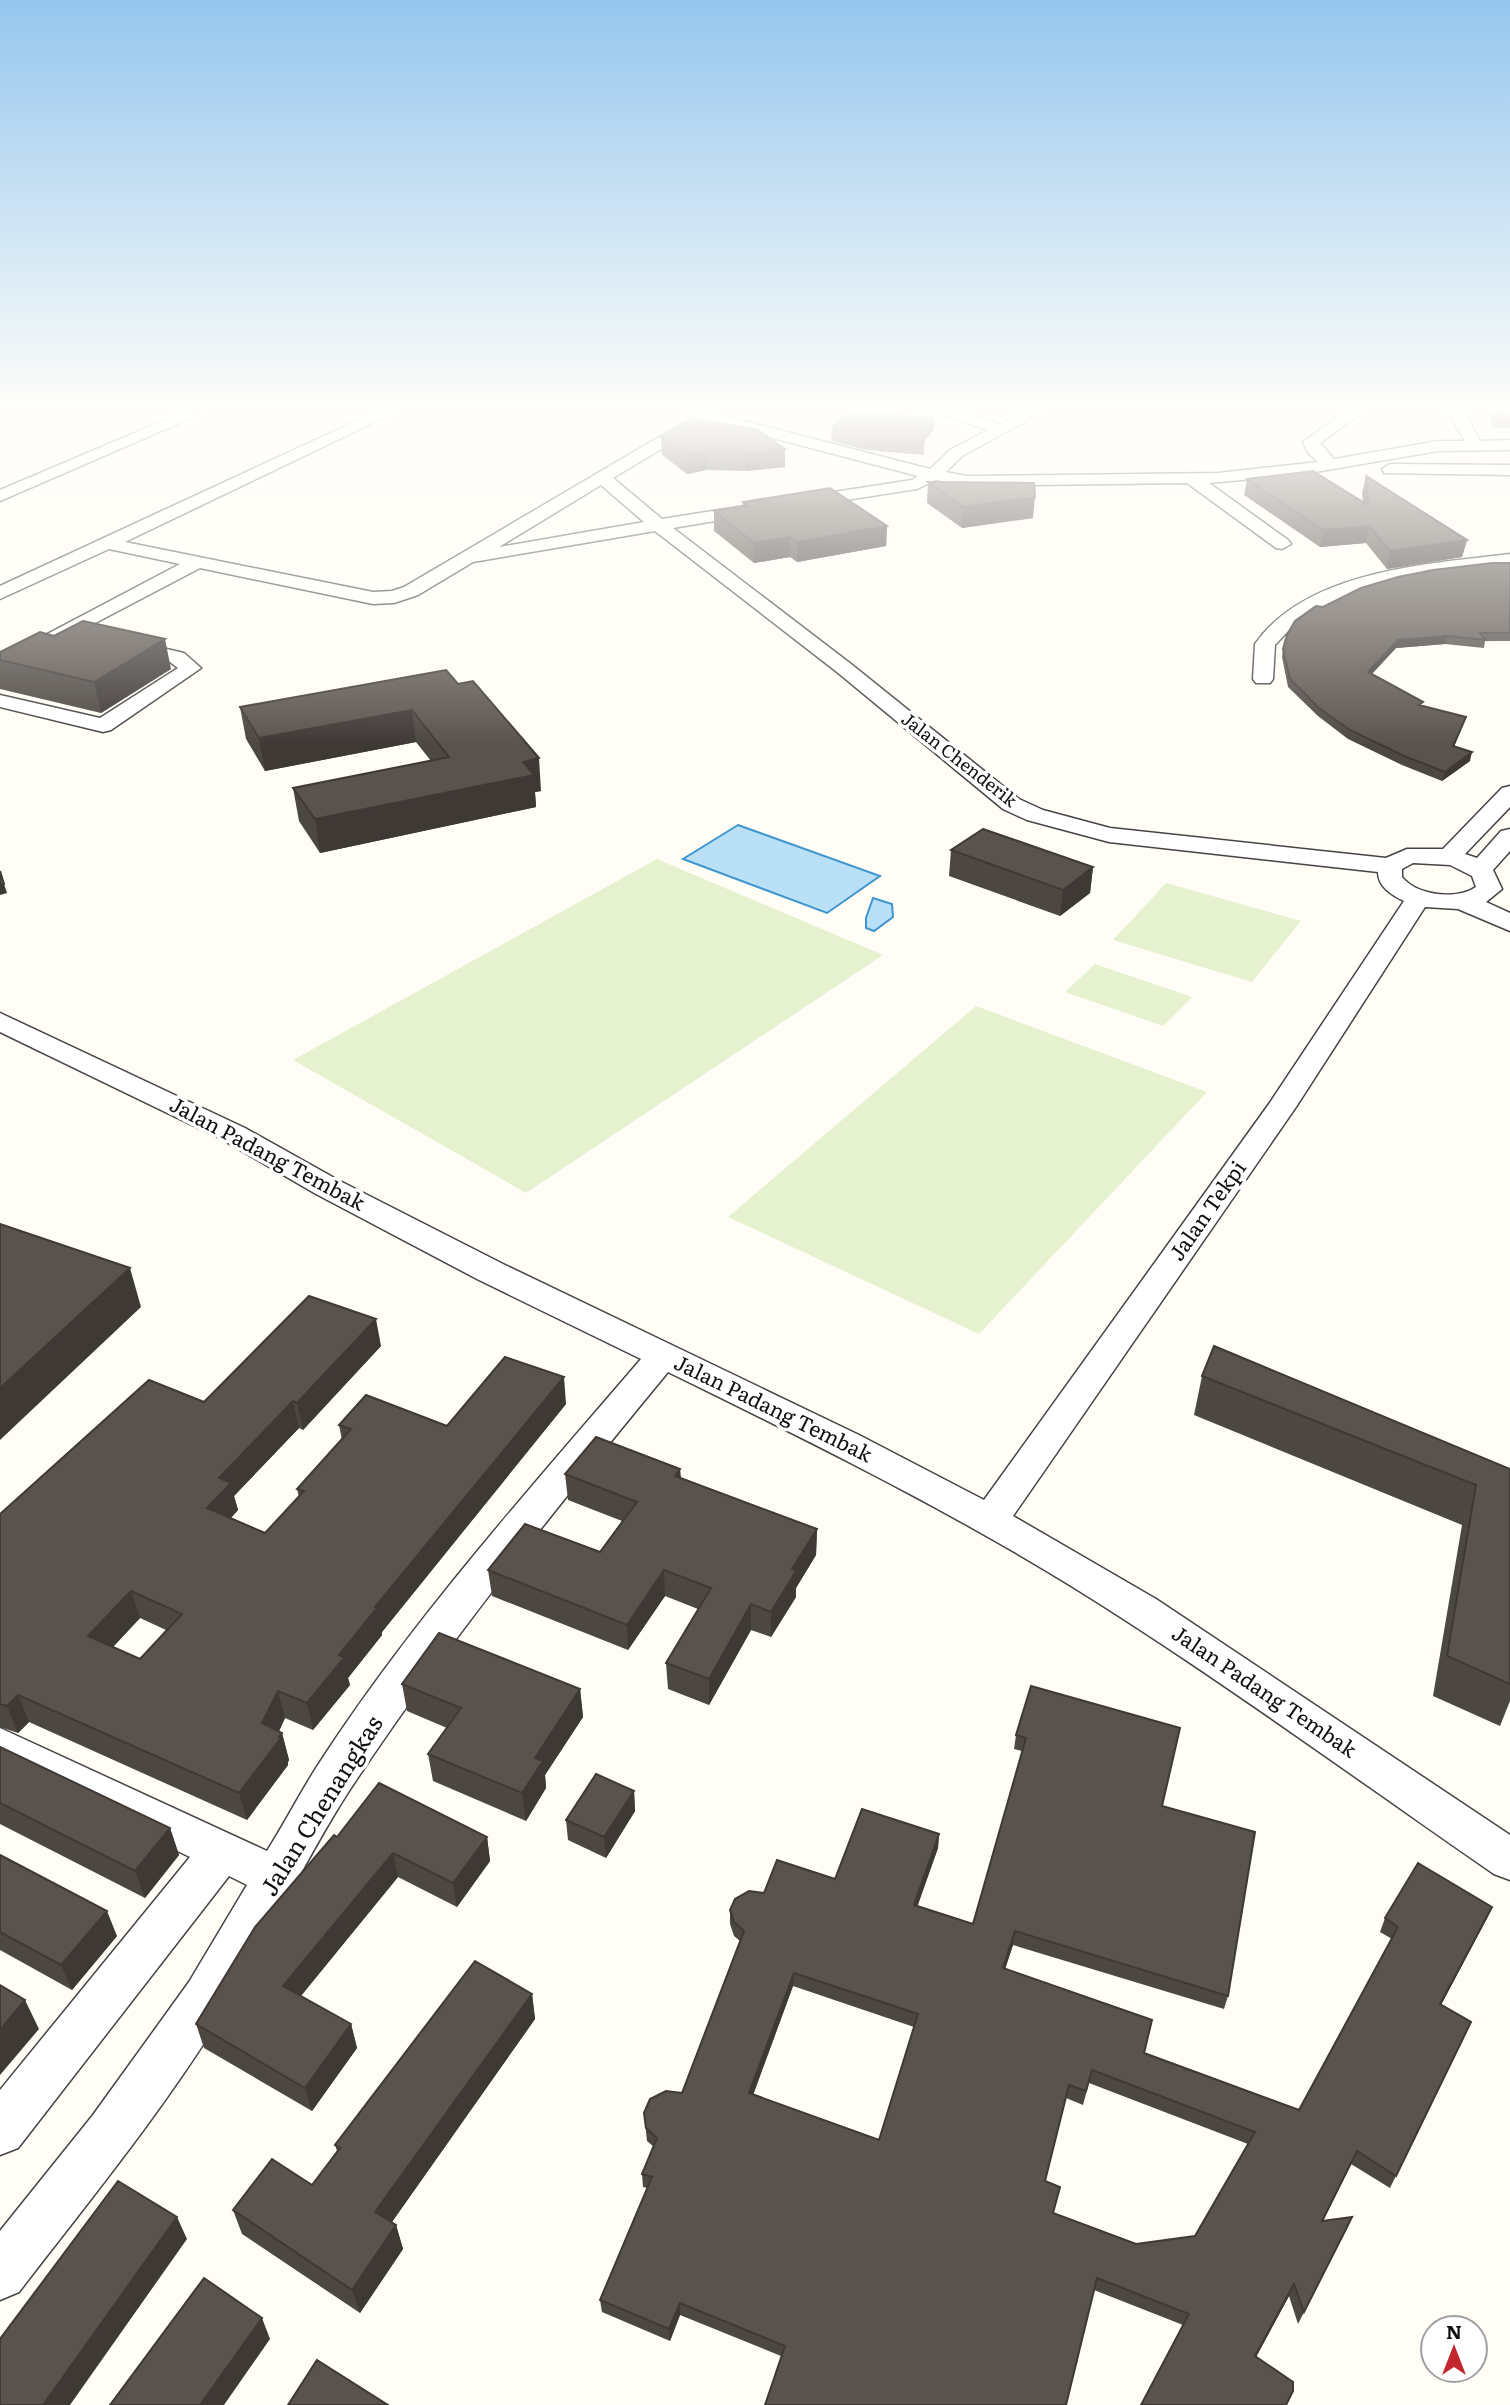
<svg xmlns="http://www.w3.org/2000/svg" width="1510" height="2405" viewBox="0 0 1510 2405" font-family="Literata,serif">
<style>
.pitch{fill:#e6f2cf}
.water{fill:#b9e0f7;stroke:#3f96cf;stroke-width:2}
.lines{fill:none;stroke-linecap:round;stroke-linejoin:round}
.minor-casing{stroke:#444;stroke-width:3}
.minor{fill:#fff;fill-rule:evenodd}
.wall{fill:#4d4742;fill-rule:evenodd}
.shaded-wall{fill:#3f3936}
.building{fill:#5a524d;stroke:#3f3936;stroke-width:2;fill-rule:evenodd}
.labels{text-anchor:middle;stroke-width:7;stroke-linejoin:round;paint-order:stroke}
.far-street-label{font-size:18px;fill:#111;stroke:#fff}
.street-label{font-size:21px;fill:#111;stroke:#fff}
.near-street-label{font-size:24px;fill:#111;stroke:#fff}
</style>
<rect width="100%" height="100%" fill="#fffdf5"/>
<!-- pitch -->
<path class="pitch" d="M657,859L883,955L526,1193L293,1060Z
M1166,883L1301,921L1252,982L1113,940Z
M1095,964L1192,997L1163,1026L1065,992Z
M976,1006L1207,1092L979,1334L728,1217Z"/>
<!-- water -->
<path class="water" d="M738,825L880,876L827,913L683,859Z
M873,898L892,904L893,917L874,931L866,928V918Z"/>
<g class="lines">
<!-- minor casing -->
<g class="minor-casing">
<path id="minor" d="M191,409H212L0,501V490Z
M382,409H402L125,542L373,592L392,591L404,587L693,417L683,414L682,409H709L717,414L930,469L950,450L988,430L934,412L931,409H954L1000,424L1029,409H1048L962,456L946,472L967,476L1218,473L1318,462L1308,453L1303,442L1349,409H1367L1320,443L1334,459L1438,441H1465L1449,414V409H1465V414L1480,441L1510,440V450L1438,451L1298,475L1209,483L1288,540L1291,544L1282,549L1276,548L1187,483L967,486L936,480L917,489L801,507L795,506L792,502L795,498L912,480L918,476L708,421L613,478L662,519L757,504L763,505L766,509L763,513L673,528L851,664L1019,799L1043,810L1110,828L1386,858L1407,849H1443L1502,788L1510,786V807L1465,854L1477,858L1501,831L1510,829V851L1493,870L1502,889L1486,902L1510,913V931L1458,909L1425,907L1296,1107L1013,1516L1156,1599L1510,1835V1880L1494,1874C1372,1790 1252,1702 1128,1622C982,1526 825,1449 668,1372C556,1508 446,1644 349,1791C303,1862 268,1941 223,2013C163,2111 89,2201 19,2292L0,2300V2231L93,2115L189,1982L247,1885L229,1876L18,2148L0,2155V2090L190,1857L0,1766V1728L267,1851C284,1824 299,1795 316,1768C410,1622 528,1491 641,1359L479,1280L316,1194L223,1140L0,1032V1013L245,1128L338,1180L503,1264L859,1435L984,1500L1269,1104L1404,901C1392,895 1378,887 1378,872L1109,842L1027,820L1003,809L837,672L655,531L473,562L418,595L394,603L373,604L200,568L0,673V659L180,564L109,549L0,599V586ZM601,485L644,522L499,547ZM1413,863L1450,865L1472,876L1476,887C1457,900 1417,896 1402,877V869Z
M1390,464L1510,465V475L1384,473L1382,469Z
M1510,554V566C1438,574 1370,578 1306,615C1295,622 1284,636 1275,645L1273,679L1270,683H1256L1253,679L1255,644C1307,570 1428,564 1510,554Z
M128,640L184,653L201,668L111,730L103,732L0,707V695L100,718L178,668L170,662L121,650L118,646L121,642Z"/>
</g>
<!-- minor -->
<use href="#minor" class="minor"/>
</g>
<!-- wall -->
<path class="wall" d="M1488,409H1510V428L1493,427Z
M934,417V429L924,442V455L866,450L831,441L832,429Z
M692,419L785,467L746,471L707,470L687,474L662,455L661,437Z
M1366,476L1467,540L1462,557L1387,569L1366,543L1320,547L1244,495L1247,479L1363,502L1362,493Z
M928,482L1033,518L962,528L927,503Z
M743,502L887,526L886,546L797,562L790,557L754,563L714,531V511L743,507Z
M1510,563V641H1485L1484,648L1445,644L1396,648L1372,674L1422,706L1466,717L1463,725L1454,746L1470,761L1442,781L1402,765L1348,739L1318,716L1288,687L1282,657L1283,649L1323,607Z
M54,636L171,669L101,713L0,689V652Z
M446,670L541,791L535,792L536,807L320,853L299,821L293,788L431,761L416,742L265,771L246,739L240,707Z
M951,850L1093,867L1090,893L1060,916L949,876Z
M381,1346L303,1430L299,1428L234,1496L238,1510L231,1518L265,1533L299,1497L297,1489L342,1440L339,1425L447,1426L566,1404L382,1632V1635L348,1678L350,1685L313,1730L285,1718L279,1731L282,1733L289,1760L288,1762V1765L247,1820L29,1722L18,1733L0,1727V1514L204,1402ZM140,1618L166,1630L140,1659L113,1647Z
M1202,1376L1510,1469V1701L1500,1726L1433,1696L1462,1525L1194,1415Z
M680,1469L681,1478L817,1529L816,1555L796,1588V1597L771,1637L751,1630L709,1705L668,1689L666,1663L698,1609L665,1596L628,1650L492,1596L488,1570L600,1552L622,1521L568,1500L565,1474Z
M402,1684L580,1689L583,1717L545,1775L546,1788L526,1821L433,1781L428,1754L447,1728L407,1711Z
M1031,1686L1162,1806L1228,1996L1224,2009L1013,1945L1005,1969L1144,2053L1299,2110L1392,1939L1380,1932L1385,1918L1492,1907L1486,1920L1441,2005L1471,2022L1390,2188L1351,2164L1323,2221L1352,2217L1298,2324L1289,2296L1256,2357L1183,2325L1094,2290L781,2356L680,2315L670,2341L602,2312L600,2300L648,2188L643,2187L642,2174L654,2147L647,2141L644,2113L682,2093L740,1941L734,1936L730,1924V1910L764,1893L835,1879L939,1834L938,1848L917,1906L973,1924L1022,1751L1014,1749L1016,1735ZM793,1986L914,2027L879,2140L753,2095ZM1089,2083L1248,2144L1195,2236L1136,2244L1054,2213L1045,2181L1066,2098L1083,2105Z
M0,1747L170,1828L179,1855L145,1898L0,1824Z
M634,1791L635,1811L606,1858L568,1840L566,1820Z
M337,1837H487L490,1861L457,1907L398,1877L301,1996L351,2024L357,2048L312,2111L204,2048L196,2024Z
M0,1855L117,1936L72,1990L0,1950Z
M532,1994L535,2019L392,2222L396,2225L403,2249L360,2313L242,2234L233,2210L312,2185L337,2151L335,2145Z"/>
<!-- shaded-wall -->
<path class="shaded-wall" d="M934,417V429L923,443L919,438Z
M785,449V467L746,471V453Z
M707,452V470L687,474V455Z
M1035,497L1033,518L962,528L963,507Z
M887,526L886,546L797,562V542Z
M1369,526L1366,543L1320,547L1323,530Z
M790,537V557L754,563V543Z
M1467,540L1462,557L1387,569L1390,551Z
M1447,636L1445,644L1396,648L1366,680L1368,672L1398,640Z
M165,639L171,669L101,713L94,682Z
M412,710L416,742L265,771L259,738Z
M1466,717L1463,725L1451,754L1453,746Z
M1472,752L1470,761L1442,781L1445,772Z
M539,758L541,791L535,792L536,807L320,853L315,819L523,762Z
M1093,867L1090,893L1060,916L1063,890Z
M4,884L7,893L0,895V885Z
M130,1268L141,1307L0,1440V1388Z
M376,1319L381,1346L303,1430L297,1403Z
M564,1377L566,1404L382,1632V1635L348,1678L350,1685L313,1730L307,1703L339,1655L375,1607Z
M293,1401L299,1428L234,1496L238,1510L215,1535L207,1508L219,1478Z
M680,1469L681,1495L675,1476Z
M817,1529L816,1555L796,1588V1597L771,1637V1612L792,1569Z
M664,1570L665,1596L628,1650L627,1625Z
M131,1591L140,1618L98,1663L88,1636Z
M751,1604V1630L709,1705V1679Z
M580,1689L583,1717L545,1775L546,1788L526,1821L522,1793L535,1758Z
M278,1691L285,1718L270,1751L262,1723Z
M18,1695L29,1722L18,1733L7,1706Z
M282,1733L289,1760L288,1762V1765L247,1820L239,1793Z
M634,1791L635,1811L606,1858L604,1837Z
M170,1828L179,1855L145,1898L135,1871Z
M939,1834L938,1848L913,1919L914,1905Z
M487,1837L490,1861L457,1907L453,1883Z
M393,1853L398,1877L290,2009L283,1986Z
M1492,1907L1486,1920L1434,2018L1440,2004Z
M107,1911L117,1936L72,1990L61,1965Z
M1015,1931L1013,1945L1001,1981L1003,1968Z
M794,1973L793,1986L749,2106V2093Z
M532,1994L535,2019L382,2236L375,2212Z
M25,2000L39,2029L0,2075V2030Z
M351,2024L357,2048L312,2111L305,2088Z
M1357,2151L1351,2164L1317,2233L1322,2221Z
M177,2217L187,2239L70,2405H43Z
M1352,2217L1347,2229L1298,2324L1304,2312Z
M396,2225L403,2249L360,2313L352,2290Z
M1294,2284L1289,2296L1250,2368L1255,2356Z
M680,2303V2315L670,2341L669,2329Z
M262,2318L270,2339L224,2405H200Z"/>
<!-- building -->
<path class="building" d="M847,411L934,417L919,438L924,443L867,438L832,429Z
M692,419L756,429L785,449L746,453L707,452L687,455L661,437Z
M1313,471L1368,505L1366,476L1467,540L1390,551L1369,526L1323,530L1247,479Z
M928,482L1034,483L1035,497L963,507Z
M830,488L887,526L797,542L790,537L754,543L714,511L749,506L743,502Z
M1492,563H1510V633H1480L1486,640L1447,636L1398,640L1368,672L1423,702L1419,705L1466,717L1453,746L1472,752L1445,772L1404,756L1350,730L1319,708L1290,679L1283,649L1287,635L1295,621L1316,606L1323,607L1361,588L1398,577L1433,570Z
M83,621L165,639L94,682L0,660V652L40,632L54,636Z
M446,670L458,684L473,681L539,758L523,762L534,775L315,819L293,788L449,757L412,710L259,738L240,707Z
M983,829L1093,867L1063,890L951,850Z
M0,871L4,884L0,885Z
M0,1224L130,1268L0,1388Z
M309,1296L376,1319L297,1403L293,1401L219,1478L231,1483L207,1508L265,1533L304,1491L297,1489L351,1429L339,1425L366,1395L447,1426L505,1357L564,1377L375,1607L377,1608L339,1655L344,1658L307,1703L278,1691L262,1723L282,1733L279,1737L281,1738L239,1793L18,1695L7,1706L0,1704V1514L149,1380L204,1402ZM131,1591L182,1614L140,1659L88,1636Z
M1214,1346L1510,1469V1684L1447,1656L1476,1485L1202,1376Z
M596,1437L680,1469L675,1476L817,1529L792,1569L796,1571L771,1612L751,1604L709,1679L666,1663L711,1588L664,1570L627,1625L488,1570L525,1524L600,1552L637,1502L565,1474Z
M439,1633L580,1689L535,1758L543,1761L522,1793L428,1754L461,1708L402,1684Z
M1031,1686L1180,1728L1162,1806L1255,1832L1228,1996L1015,1931L1003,1968L1152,2020L1144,2053L1299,2110L1398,1927L1385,1918L1418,1863L1492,1907L1440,2004L1471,2022L1396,2176L1357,2151L1322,2221L1352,2217L1304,2312L1294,2284L1255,2356L1293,2382V2391L1286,2405H1141L1189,2314L1097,2278L1066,2405H765L785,2346L680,2303L669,2329L600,2300L652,2177L642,2174L657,2138L646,2128L644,2113L650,2099L666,2091L682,2093L744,1931L734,1922L730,1910L735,1899L749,1891L764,1893L777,1860L835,1879L862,1809L939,1834L914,1905L973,1924L1026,1738L1016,1735ZM794,1973L918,2014L879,2140L749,2093ZM1092,2070L1255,2132L1195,2236L1136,2244L1053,2213L1060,2187L1045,2181L1069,2085L1086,2091Z
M0,1747L170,1828L135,1871L0,1803Z
M596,1774L634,1791L604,1837L566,1820Z
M379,1783L487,1837L453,1883L393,1853L283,1986L351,2024L305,2088L196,2024L255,1927L334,1835L337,1837Z
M0,1855L107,1911L61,1965L0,1932Z
M475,1961L532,1994L375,2212L396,2225L352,2290L233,2210L272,2159L312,2185L340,2148L335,2145Z
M0,1985L25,2000L0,2030Z
M118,2181L177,2217L43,2405H0V2339Z
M204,2278L262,2318L200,2405H110Z
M317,2360L388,2405H288Z"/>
<!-- sky -->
<linearGradient id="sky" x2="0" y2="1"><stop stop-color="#95c6ee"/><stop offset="0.55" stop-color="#fffefa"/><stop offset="1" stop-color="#fffefa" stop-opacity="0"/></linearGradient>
<rect width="1510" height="746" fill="url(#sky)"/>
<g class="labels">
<!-- far-street labels -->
<g class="far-street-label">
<text transform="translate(959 760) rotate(38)" y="6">Jalan Chenderik</text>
</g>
<!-- street labels -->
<g class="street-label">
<text transform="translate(267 1154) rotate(28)" y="7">Jalan Padang Tembak</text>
<text transform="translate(1208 1211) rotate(-55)" y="7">Jalan Tekpi</text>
<text transform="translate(773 1409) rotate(26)" y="7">Jalan Padang Tembak</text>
<text transform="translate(1264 1692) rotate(34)" y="7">Jalan Padang Tembak</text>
</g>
<!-- near-street labels -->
<g class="near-street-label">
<text transform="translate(322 1806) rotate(-58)" y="8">Jalan Chenangkas</text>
</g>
</g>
<!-- north arrow -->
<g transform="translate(1454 2349)"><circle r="33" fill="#ffffff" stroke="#a0a0a0" stroke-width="2"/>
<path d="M0-5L12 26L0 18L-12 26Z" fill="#c4262e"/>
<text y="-10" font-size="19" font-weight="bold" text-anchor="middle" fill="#111111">N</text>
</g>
</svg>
